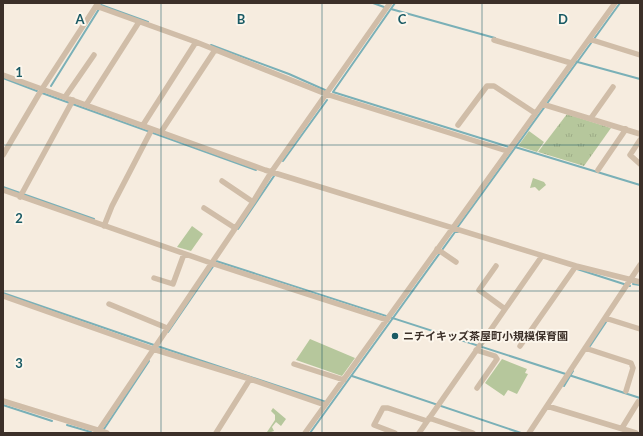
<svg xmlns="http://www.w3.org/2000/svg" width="643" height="436" viewBox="0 0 643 436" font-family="Lato,'Noto Sans JP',sans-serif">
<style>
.grass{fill:#b6c79c}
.park{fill:url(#park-tufts)}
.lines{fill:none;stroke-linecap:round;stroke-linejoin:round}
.stream{stroke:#7ab0b7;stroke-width:2}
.street{stroke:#d0bda8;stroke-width:5.5}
.grid{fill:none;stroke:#195a64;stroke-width:1;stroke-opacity:0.55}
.poi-dot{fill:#195a64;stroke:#fcf6ec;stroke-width:1.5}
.labels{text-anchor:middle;stroke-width:4;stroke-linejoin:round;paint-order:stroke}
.poi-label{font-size:11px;font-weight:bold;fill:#3c3029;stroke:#fcf6ec;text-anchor:start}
.grid-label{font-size:13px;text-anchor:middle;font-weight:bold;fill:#195a64;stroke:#fcf6ec;stroke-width:4;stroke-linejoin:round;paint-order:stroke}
</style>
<defs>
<pattern id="park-tufts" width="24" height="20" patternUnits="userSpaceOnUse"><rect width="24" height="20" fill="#b6c79c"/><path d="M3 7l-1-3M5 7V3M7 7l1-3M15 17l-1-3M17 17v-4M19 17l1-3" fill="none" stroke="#9dab86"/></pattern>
</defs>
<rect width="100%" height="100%" fill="#f6ecdf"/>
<!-- grass -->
<path class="grass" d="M529,131L544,142L537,152L518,146Z
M533,178L544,182L546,185L539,191L535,187L530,188Z
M192,226L203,234L191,251L177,247Z
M310,339L355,358L342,376L296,360Z
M502,359L527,369L525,373L528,374L517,394L508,390L504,396L485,383Z
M273,408L286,419L281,426L276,422L272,427L274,431L268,433L267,432L275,420V415L271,411Z"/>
<!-- park -->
<path class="park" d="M567,114L611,128L584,166L538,152Z"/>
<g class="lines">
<!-- stream -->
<path class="stream" d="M373,3L384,7
M101,5L148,22
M391,9L495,38
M211,45L289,74L325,90
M574,61L640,79
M578,61L620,3
M3,78L37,91
M51,86L99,9
M333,92L509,147
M333,92L395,3
M42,93L256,170
M515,147L640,185
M283,161L327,100
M3,187L94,219
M457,228L577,62
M238,229L274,176
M216,261L640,398
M574,268L630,286
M633,284L640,285
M3,293L151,344L326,402
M168,332L214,265
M590,346L606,322
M352,376L521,433
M564,386L573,371
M3,405L52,421
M67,425L91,432
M104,429L149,361
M310,433L455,232H458"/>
<!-- street -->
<path class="street" d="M96,6L196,42L326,94L507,151
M589,39L640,55
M494,40L571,63
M3,75L265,170L576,266L640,282
M65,97L94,55
M542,104L640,134
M86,105L139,22
M591,118L613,87
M143,125L196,42
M458,125L487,86H494L535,113
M161,132L215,50
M640,140L630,155L640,164
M3,155L42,89L98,3
M598,170L626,129
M222,181L253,202
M3,190L211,263L387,320
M20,197L73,100
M204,208L235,228
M104,226L112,206L152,129
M437,249L456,262
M496,266L479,290L505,309
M154,278L173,284L184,254
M3,296L153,349
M109,304L167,328
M605,318L640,329
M520,346L576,266
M585,348L631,363L633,368L626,391
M153,349L250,379L325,405
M476,350L495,356L497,359L477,388
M294,364L344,380
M3,401L107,433
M547,406L636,433
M429,418L473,433
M622,428L638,402
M97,433L253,202L272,171L390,3
M216,433L250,379
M305,433L615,3
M395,433L374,425L383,408H388L427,421
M419,433L542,256
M529,433L640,265"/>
</g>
<!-- grid -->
<path class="grid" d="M161,3V433M322,3V433M482,3V433M3,145H640M3,291H640"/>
<!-- markers -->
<circle class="poi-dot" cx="395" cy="336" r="4"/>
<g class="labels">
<!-- poi labels -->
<g class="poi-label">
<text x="403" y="340">ニチイキッズ茶屋町小規模保育園</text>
</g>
</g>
<g class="grid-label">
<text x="80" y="24">A</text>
<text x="241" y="24">B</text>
<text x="402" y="24">C</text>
<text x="563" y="24">D</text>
<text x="19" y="77">1</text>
<text x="19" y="223">2</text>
<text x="19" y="368">3</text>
</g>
<!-- border -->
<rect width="643" height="436" fill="none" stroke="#3c3029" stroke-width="8"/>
</svg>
